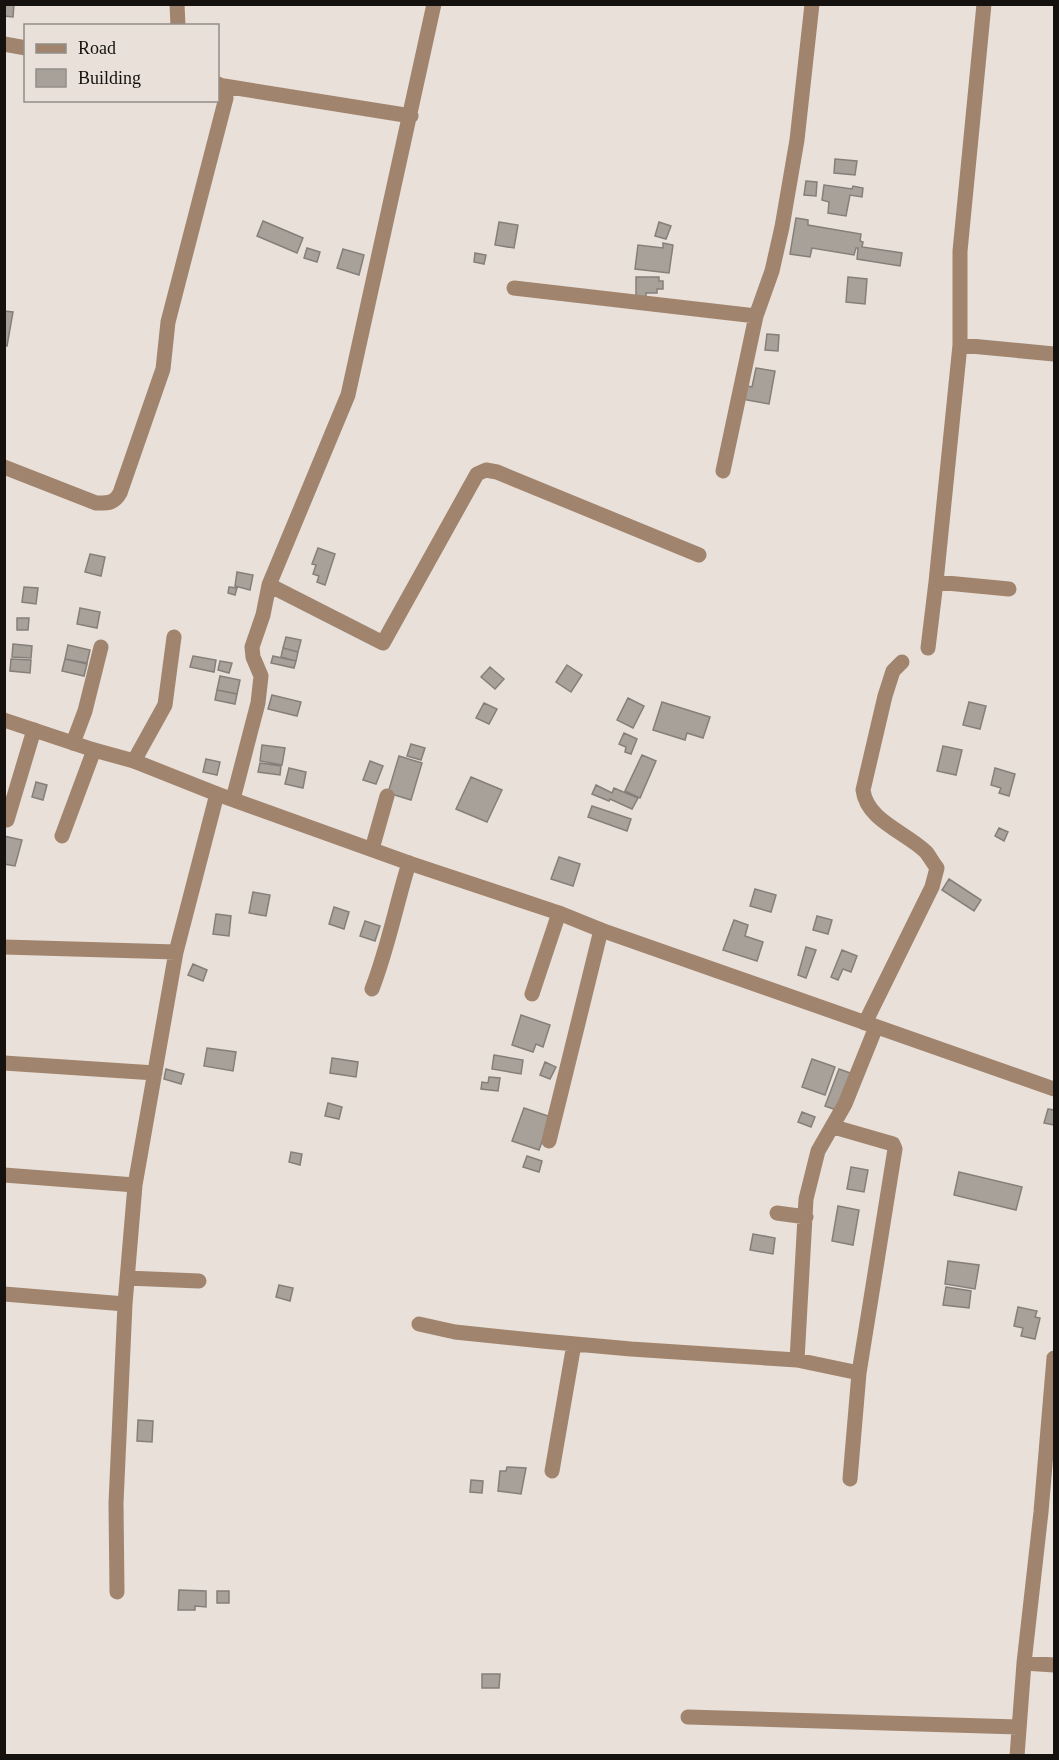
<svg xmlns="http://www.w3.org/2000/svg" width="1059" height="1760" viewBox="0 0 1059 1760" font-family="Georgia,serif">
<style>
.building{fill:#a7a19a;stroke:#867f79;stroke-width:1.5}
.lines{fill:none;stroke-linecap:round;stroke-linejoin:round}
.minor{stroke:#a1846d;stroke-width:15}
.tertiary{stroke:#a1846d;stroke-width:15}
</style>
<rect width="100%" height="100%" fill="#e8e0d9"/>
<!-- building -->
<path class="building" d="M4,4H14L13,17L4,16Z
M835,159L857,161L855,175L834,173Z
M806,181L817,182L816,196L804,195Z
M824,185L852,189L853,186L863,188L862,197L850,195L846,216L828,213L829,202L822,200Z
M796,218L808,220V225L861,234L860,241L863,242L862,247L902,253L900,266L857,259L858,248H856L854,255L812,248L810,257L790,254Z
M263,221L303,238L297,253L257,236Z
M499,222L518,225L514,248L495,245Z
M659,222L671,226L666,239L655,236Z
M663,243L673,245L669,273L635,269L638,245L663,248Z
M307,248L320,252L317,262L304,258Z
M343,249L364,255L359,275L337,268Z
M475,253L486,255L484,264L474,262Z
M636,277H659V281H663V289H657V293H646V298L636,297Z
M848,277L867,279L865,304L846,302Z
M4,311L13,312L7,346L4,345Z
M767,334L779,335L778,351L765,350Z
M756,368L775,371L769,404L741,399L743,385L752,387Z
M318,548L335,554L325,585L317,582L319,576L313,574L316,565L312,564Z
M90,554L105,557L101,576L85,572Z
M237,572L253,575L250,590L235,586Z
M24,587L38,588L36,604L22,602Z
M229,587L237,588L235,595L228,593Z
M80,608L100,612L97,628L77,624Z
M17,618H29L28,630H17Z
M286,637L301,640L298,652L283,648Z
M13,644L32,646L31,658L12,657Z
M68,645L90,650L87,663L65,659Z
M283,648L298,652L296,661L281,657Z
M193,656L216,660L214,672L190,667Z
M273,656L296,661L294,668L271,663Z
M11,659L31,660L30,673L10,671Z
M65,659L87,664L84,676L62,671Z
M220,661L232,663L229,673L218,670Z
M567,665L582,675L571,692L556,682Z
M490,667L504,679L495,689L481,677Z
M220,676L240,680L237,694L217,690Z
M217,690L237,694L235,704L215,700Z
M272,695L301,702L297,716L268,709Z
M628,698L644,706L633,728L617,720Z
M662,702L710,717L703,738L687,733L685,740L653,730Z
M969,702L986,706L980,729L963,725Z
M484,703L497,709L489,724L476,718Z
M624,733L637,739L631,754L625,752L626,747L619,744Z
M411,744L425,748L421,760L407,756Z
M262,745L285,748L282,765L260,761Z
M943,746L962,750L956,775L937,771Z
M642,755L656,761L640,798L625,791Z
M399,756L422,763L411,800L388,793Z
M206,759L220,762L217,775L203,772Z
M370,761L383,766L376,784L363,780Z
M260,763L281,766L280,775L258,772Z
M289,768L306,772L303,788L285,784Z
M995,768L1015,774L1009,796L999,793L1001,788L991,785Z
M471,777L502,790L487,822L456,809Z
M36,782L47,785L43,800L32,797Z
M596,785L612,793L614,788L638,798L632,809L610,799L609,801L592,794Z
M592,806L631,819L627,831L588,817Z
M999,828L1008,832L1004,841L995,836Z
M4,836L22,840L15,866L4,864Z
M559,857L580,864L573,886L551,879Z
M949,879L981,900L974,911L942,890Z
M755,889L776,895L771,912L750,906Z
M253,892L270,895L266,916L249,913Z
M334,907L349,912L344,929L329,924Z
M216,914L231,916L229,936L213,934Z
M817,916L832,920L828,934L813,930Z
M734,920L748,925L745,936L763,942L757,961L723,950Z
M365,921L380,926L375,941L360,936Z
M806,947L816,950L806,978L798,975Z
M842,950L857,956L851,972L843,969L838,980L831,977Z
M193,964L207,970L203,981L188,975Z
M521,1015L550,1025L543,1047L536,1044L533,1052L512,1045Z
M207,1048L236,1052L233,1071L204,1066Z
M494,1055L523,1060L521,1074L492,1069Z
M332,1058L358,1062L356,1077L330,1073Z
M812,1059L835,1067L825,1095L802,1087Z
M545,1062L556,1067L550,1079L540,1075Z
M166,1069L184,1074L181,1084L164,1079Z
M839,1069L853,1074L839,1111L825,1106Z
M489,1077L500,1078L498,1091L481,1089L482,1082L488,1083Z
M328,1103L342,1107L339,1119L325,1116Z
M524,1108L551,1117L539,1150L512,1141Z
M1048,1109L1054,1110V1125L1044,1123Z
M802,1112L815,1117L811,1127L798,1122Z
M291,1152L302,1154L300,1165L289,1162Z
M527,1156L542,1161L539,1172L523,1167Z
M851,1167L868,1170L864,1192L847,1189Z
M959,1172L1022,1187L1016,1210L954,1195Z
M838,1206L859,1210L853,1245L832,1241Z
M753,1234L775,1238L773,1254L750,1250Z
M948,1261L979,1265L975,1289L945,1284Z
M279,1285L293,1288L290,1301L276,1297Z
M946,1287L971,1291L969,1308L943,1305Z
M1018,1307L1037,1311L1035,1317L1040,1318L1035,1339L1021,1336L1023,1328L1014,1326Z
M138,1420L153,1421L152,1442L137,1441Z
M507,1467L526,1468L521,1494L498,1491L500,1471H506Z
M471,1480L483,1481L482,1493L470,1492Z
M179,1590L206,1591V1607L195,1606V1610H178Z
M217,1591H229V1603H217Z
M482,1674H500L499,1688H482Z"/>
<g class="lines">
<!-- minor -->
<path class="minor" d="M177,4L178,26
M4,44L26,48
M218,85L411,116
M514,288L756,316
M960,345L1054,354
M4,467L96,503C107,503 114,504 120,493L163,369L168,322L226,98L224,87L218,84
M723,471L756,316L772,271L782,227L797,140L812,4
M936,582L960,345V251L984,4
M269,585L383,643L477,474L486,470L497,472L699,555
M928,648L936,582L1009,589
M73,743L85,711L101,647
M134,761L165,705L174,637
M233,799L258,703L261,676L253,657L252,647L263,615L269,585L348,395L434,4
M7,820L34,730
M62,836L94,750
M372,849L387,796
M4,947L176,952
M372,989C388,948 396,905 409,863
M532,994L559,913
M865,1023L932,887L937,868C933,863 930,857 926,852C906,832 867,821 863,790L885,696L893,671L902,662
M4,1063L155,1073
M834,1127L893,1144L895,1149L859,1373L850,1479
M549,1141L601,930
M4,1175L135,1185
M777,1213L806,1217
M127,1278L199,1281
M4,1294L125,1304
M419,1324L455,1332L542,1341L631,1349L797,1360L859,1373
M797,1360L806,1199L818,1151L845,1104L876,1027
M552,1471L574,1344
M117,1592L116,1503L125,1304L135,1185L176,952L217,794
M1024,1663L1054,1665
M688,1717L1019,1727
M1017,1756L1024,1663L1041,1512L1054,1358"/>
<!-- tertiary -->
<path class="tertiary" d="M4,720L94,750L134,761L217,794L409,863L559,913L601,930L1054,1089"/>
</g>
<!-- border -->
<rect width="1059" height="1760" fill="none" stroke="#14110f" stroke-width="12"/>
<!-- legend -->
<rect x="24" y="24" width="195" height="78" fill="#e8e0d9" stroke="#938d88" stroke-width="1.5"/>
<rect x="36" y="44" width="30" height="9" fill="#a1846d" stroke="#938d88" stroke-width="1.5"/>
<text x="78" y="54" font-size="18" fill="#14110f">Road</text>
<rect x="36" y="69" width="30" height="18" fill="#a7a19a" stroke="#938d88" stroke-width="1.5"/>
<text x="78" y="84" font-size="18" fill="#14110f">Building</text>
</svg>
